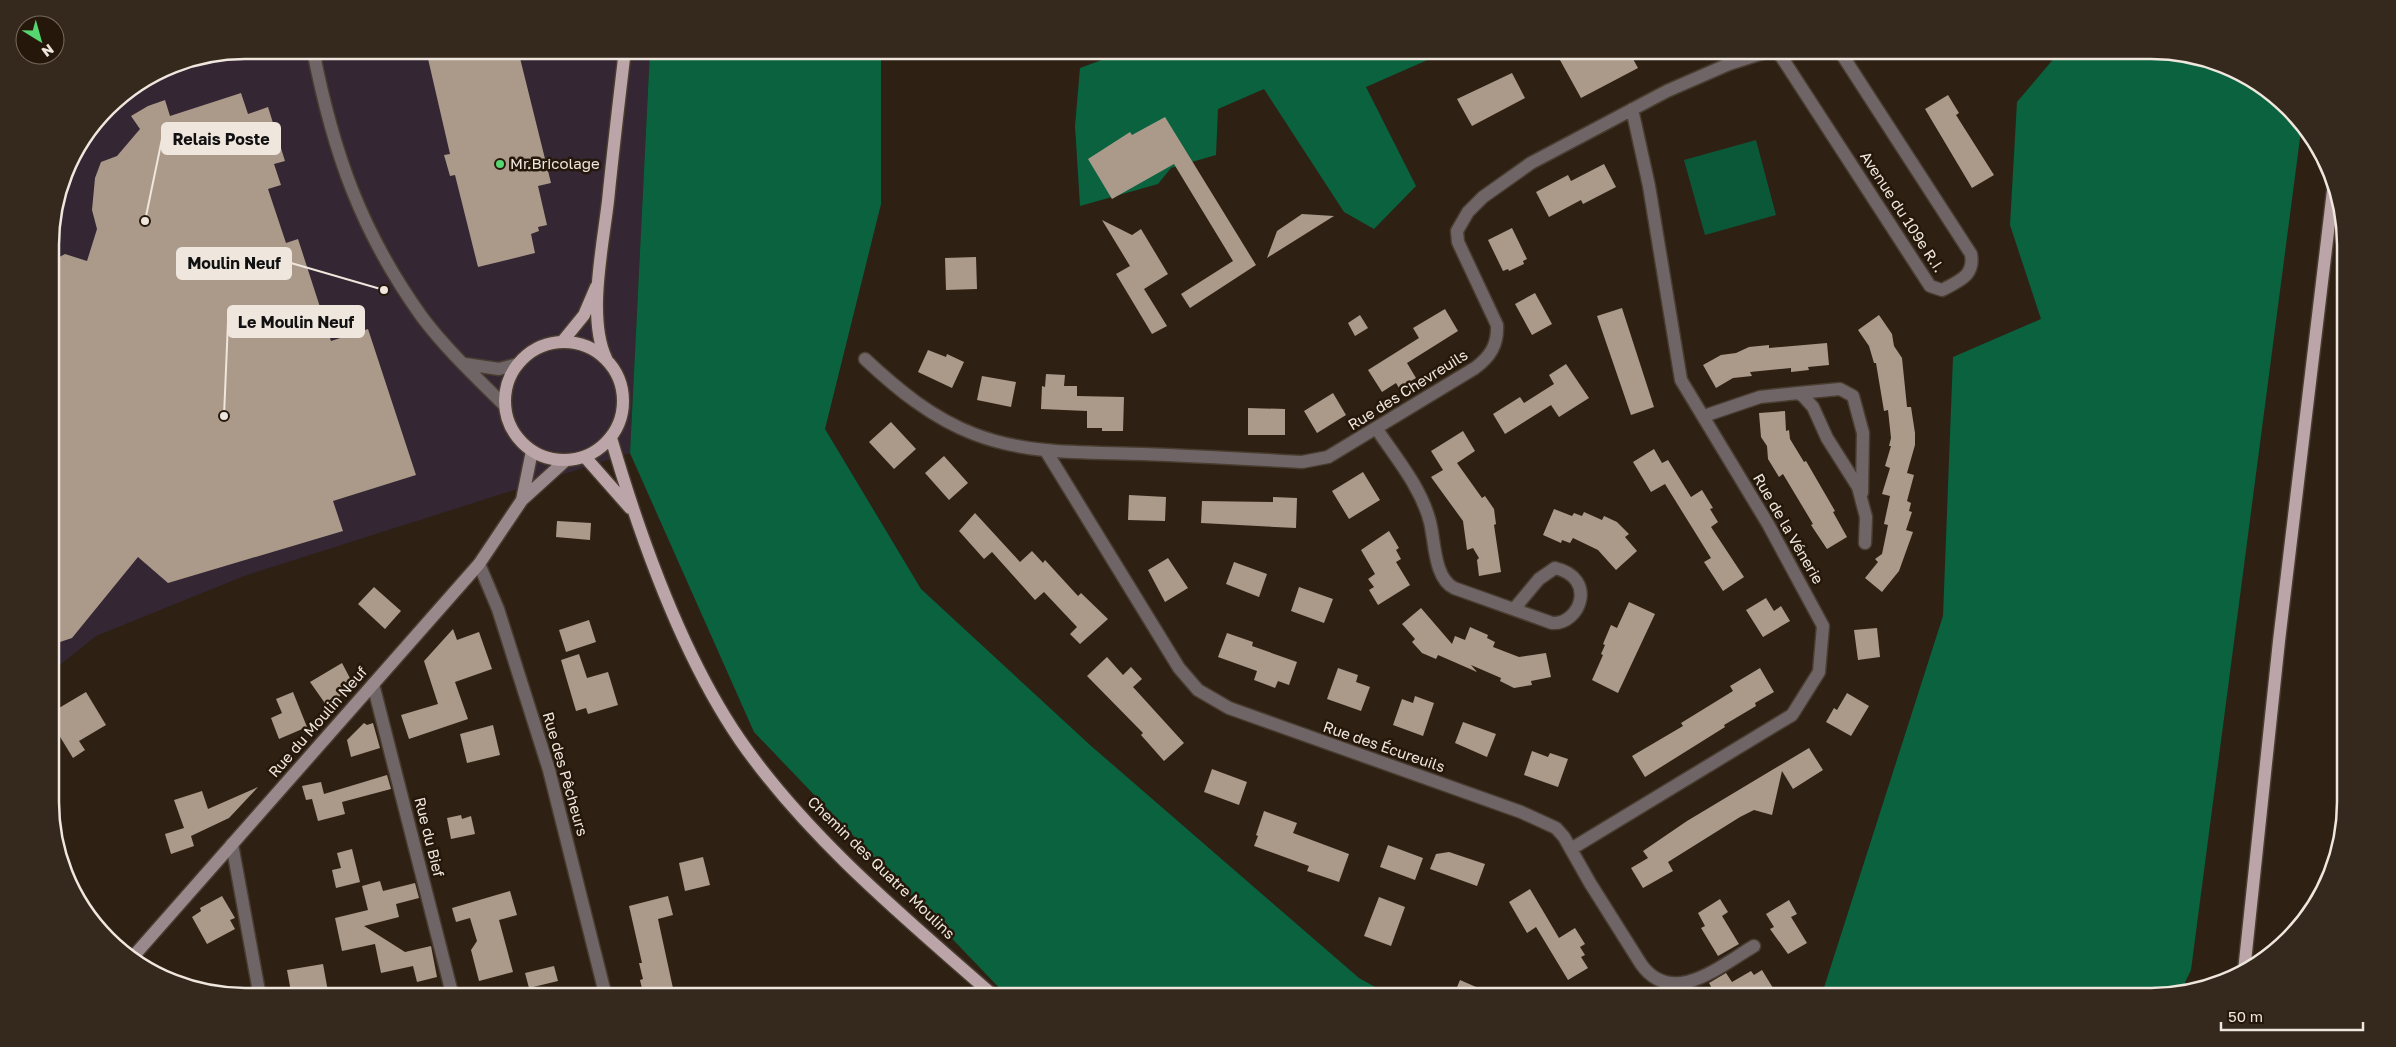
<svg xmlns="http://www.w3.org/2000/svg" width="2396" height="1047" viewBox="0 0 2396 1047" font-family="'Golos Text',sans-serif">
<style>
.commercial{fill:#342633}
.green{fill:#0b5838}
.forest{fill:#0a623f}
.building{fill:#ab9a8a}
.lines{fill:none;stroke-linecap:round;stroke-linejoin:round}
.street-casing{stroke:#493d30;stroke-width:15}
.secondary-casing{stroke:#493d30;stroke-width:15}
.primary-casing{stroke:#493d30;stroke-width:15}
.street{stroke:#6f6567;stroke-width:12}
.secondary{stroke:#9a898c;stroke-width:12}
.primary{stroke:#bba5a9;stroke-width:12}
.poi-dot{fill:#56d671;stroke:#25180b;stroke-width:2}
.labels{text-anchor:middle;stroke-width:5;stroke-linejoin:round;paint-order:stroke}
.poi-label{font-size:15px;fill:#efe6dd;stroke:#25180b;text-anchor:start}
.street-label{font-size:15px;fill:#efe6dd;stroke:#25180b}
.rim{fill:none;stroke:#efe6dd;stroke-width:2.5}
.leader{fill:none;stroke:#efe6dd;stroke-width:2}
.callout-dot{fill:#efe6dd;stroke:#25180b;stroke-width:2}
.callout{fill:#efe6dd;stroke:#efe6dd;stroke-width:2}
.callout-label{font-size:16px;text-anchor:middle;font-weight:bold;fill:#111}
</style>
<rect width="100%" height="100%" fill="#2e2114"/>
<!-- commercial -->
<path class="commercial" d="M245,50H650L630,453L244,576L96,636L51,672L50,232L70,158L116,98L170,65Z"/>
<!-- green -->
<path class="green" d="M1756,140L1776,215L1705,235L1684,160Z"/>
<!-- forest -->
<path class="forest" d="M650,50H881V204L825,429L921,589L1090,745L1359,978L1393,997H1008L754,732L630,453Z
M1129,50H1469L1466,54L1432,58L1366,87L1416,186L1374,229L1344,212L1264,89L1218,109L1216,155L1171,168L1158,184L1080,206L1075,126L1080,68Z
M2050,50C2122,50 2210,43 2270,90C2282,100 2292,112 2302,123L2191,970L2180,993L2164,997H1821L1943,616L1953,357L2041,319L2010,225L2017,102L2056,56Z"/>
<!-- building -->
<path class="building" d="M426,50H518L551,183L538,186L547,225L538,227L539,231L531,234L535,253L478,267L455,175L450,176L444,155L450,154Z
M1574,50H1628L1638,68L1581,98L1560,60Z
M1512,73L1525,98L1472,126L1457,99Z
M241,93L248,114L268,107L285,161L274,164L281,185L268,189L286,243L298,239L331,341L368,329L416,475L333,501L343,531L168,583L138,557L72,638L51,645L50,262L65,254L87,261L97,229L92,210L95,178L101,162L117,156L140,129L131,116L148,106L165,100L170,116Z
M1948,95L1959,113L1956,115L1994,175L1972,188L1925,109Z
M1165,117L1256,265L1190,308L1181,294L1233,261L1174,164L1112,199L1088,159L1130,132L1132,135Z
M1604,164L1616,187L1583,204L1581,200L1549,217L1536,192L1568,175L1571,181Z
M1302,214L1334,216L1267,258L1277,231Z
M1102,220L1132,235L1141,229L1168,274L1144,289L1167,326L1152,334L1116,274L1130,266Z
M1512,228L1527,259L1523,261L1524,264L1509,271L1508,269L1503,271L1488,240Z
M976,257L977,289L946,290L945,258Z
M1535,293L1552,324L1532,335L1515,304Z
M1622,308L1654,407L1631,415L1597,316Z
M1445,309L1458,331L1407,363L1416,378L1399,388L1396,383L1382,392L1368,370L1419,338L1413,328Z
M1360,315L1368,328L1355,336L1348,323Z
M1879,315L1892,334L1894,346L1902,358L1907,407H1911L1915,433V445L1907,473L1914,475L1907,501L1911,503L1909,511L1912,512L1906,530L1913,532L1899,571L1882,592L1865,578L1878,562L1875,559L1882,554L1888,525L1884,524L1890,496L1882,494L1890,468L1885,466L1891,446H1889L1891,438L1888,410L1884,411L1876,363H1874L1869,346L1858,330Z
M1827,343L1829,365L1808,367L1809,370L1791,372V368L1750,372L1752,376L1733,378L1716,388L1703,365L1721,355L1736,353L1749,347L1769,345V348Z
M928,350L946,357L947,354L964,362L952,388L918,372Z
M1566,364L1589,398L1559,417L1551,405L1505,434L1493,414L1520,397L1524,403L1554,384L1549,375Z
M1046,374L1065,375L1064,386H1077V396L1124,397L1123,431H1102V428H1087V411L1041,409L1042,386L1045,387Z
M982,376L1016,382L1011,407L977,400Z
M1333,393L1346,415L1317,433L1304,411Z
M1248,408L1285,409V435H1248Z
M1785,411L1786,431L1789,430L1790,439L1804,462L1806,461L1835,511L1833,512L1847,537L1827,549L1811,525L1813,524L1783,474L1779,477L1768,459L1767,446L1761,437L1759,413Z
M891,422L916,449L894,469L869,442Z
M1463,431L1475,451L1457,463L1482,498L1485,496L1494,509L1496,524L1494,525L1501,572L1479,576L1477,560L1479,558L1473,548L1467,550L1463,521L1431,477L1443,470L1431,451Z
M1654,449L1662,463L1668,460L1691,497L1702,490L1713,508L1710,509L1718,522L1711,527L1744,577L1723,591L1704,562L1711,558L1665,484L1651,492L1633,462Z
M944,456L968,483L949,500L925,473Z
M1363,472L1380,500L1349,519L1332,491Z
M1129,495L1166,497L1165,521L1128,520Z
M1273,497L1297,498L1296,528L1201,523L1202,501L1273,502Z
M1554,509L1572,516L1574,513L1582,516L1584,512L1602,520L1604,516L1617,522L1629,534L1625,537L1637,551L1616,570L1598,550L1573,538L1570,543L1562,540L1561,543L1543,535Z
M975,513L1020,562L1032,551L1043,563L1045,560L1078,596L1081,593L1108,619L1080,644L1070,634L1077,627L1044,592L1035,600L992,552L984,559L959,531Z
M557,521L591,523L590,540L556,537Z
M1389,531L1399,548L1396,550L1401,559L1396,562L1410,585L1378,605L1369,590L1374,587L1368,579L1375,574L1361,550Z
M1168,558L1188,588L1165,602L1148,570Z
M1234,562L1267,574L1259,597L1226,584Z
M374,587L401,611L385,629L358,604Z
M1299,587L1333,599L1324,623L1291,611Z
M1766,598L1774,611L1781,606L1790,621L1763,637L1746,610Z
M1629,602L1655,614L1618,693L1592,680L1603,655L1601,654L1605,645L1603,644L1611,625L1617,628Z
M1421,608L1452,644L1455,636L1465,640L1470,627L1488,635L1487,638L1495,642L1493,647L1519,657L1546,653L1551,677L1531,681L1532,685L1514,688L1500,681L1501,678L1471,665L1477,672L1438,655L1436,659L1422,653L1412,642L1415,639L1402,624Z
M589,620L596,642L566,652L559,630Z
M1877,628L1880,657L1858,660L1854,630Z
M453,629L457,640L479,632L492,669L455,682L468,719L409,739L401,715L438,704L424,661Z
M1227,633L1253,642L1252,646L1297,662L1289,685L1278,681L1275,688L1254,680L1257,671L1218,657Z
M579,654L587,678L608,672L618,705L588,714L586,708L576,711L561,660Z
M1107,657L1123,675L1131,667L1142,679L1133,687L1184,743L1164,761L1141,735L1143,733L1087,676Z
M342,663L352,682L329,709L310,682Z
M1338,668L1358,675L1356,682L1370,687L1361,711L1327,699Z
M1760,668L1774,692L1755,703L1756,706L1724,725L1725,727L1645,777L1632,756L1683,726L1681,723L1733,691L1730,686Z
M86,692L106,725L79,741L85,750L73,758L51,722V707L57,704L59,708Z
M293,692L307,727L279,739L271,718L282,713L276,699Z
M1847,693L1869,706L1851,736L1826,722L1834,708L1837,710Z
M1415,696L1434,703L1423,736L1393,725L1402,699L1413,703Z
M1463,722L1496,734L1487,757L1455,743Z
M364,723L367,725L373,723L380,748L351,757L347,740Z
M493,725L500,755L467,763L460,734Z
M1809,748L1823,770L1793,789L1782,771L1772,815L1754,810L1740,817L1668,862L1673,871L1643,888L1631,868L1648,858L1643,851L1687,821Z
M1532,751L1548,757L1550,753L1568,759L1558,787L1524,775Z
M1212,769L1247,782L1239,805L1204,792Z
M387,775L391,789L342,802L345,814L318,821L312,799L306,800L302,786L321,782L324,794Z
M258,787L229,818L191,836L194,846L171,854L165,834L184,828L174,800L202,791L208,809Z
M1264,811L1297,823L1293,833L1349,854L1339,882L1307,871L1309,866L1254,846L1258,836L1256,835Z
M461,815L462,819L471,816L475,834L451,839L447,818Z
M1388,845L1423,858L1415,880L1380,867Z
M352,849L360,882L336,888L332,870L341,868L337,853Z
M1449,852L1485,864L1477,886L1430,869L1436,854Z
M703,857L710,885L685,891L679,863Z
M380,881L383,891L415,883L419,898L396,904L399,917L364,926L405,952L431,946L437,977L417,982L413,966L381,973L375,944L342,951L335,918L368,910L362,886Z
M1530,889L1559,938L1575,928L1585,944L1580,947L1585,955L1581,957L1588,968L1568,980L1536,927L1527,933L1509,902Z
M510,891L517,915L499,920L513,972L479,981L471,950L477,941L470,918L456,922L452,908Z
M222,896L235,918L230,920L235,929L207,944L192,917L201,911L200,908Z
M668,896L673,915L658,919L674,993L659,997H644L640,980L643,979L639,963H642L629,906Z
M1379,897L1405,907L1391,946L1364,936Z
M1720,899L1728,912L1722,916L1739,944L1718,956L1701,928L1705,926L1698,913Z
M1789,900L1797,914L1791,917L1807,943L1788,954L1770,929L1774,927L1766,914Z
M323,964L329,997H292L287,970Z
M554,966L558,981L529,988L525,973Z
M1762,970L1773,988L1758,997H1707L1714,992L1709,983L1726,973L1732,982L1751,971L1754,975Z
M1460,980L1499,997H1453Z"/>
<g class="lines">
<!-- street casing -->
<g class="street-casing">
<path id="street" d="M313,50C333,152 361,232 422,317C446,349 477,378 505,406
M1777,50L1930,286L1942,290C1959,281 1975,276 1971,254L1839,50
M865,359C897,389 932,418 974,434C1028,455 1085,452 1143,454C1196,456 1249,459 1302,462L1328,457L1475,368C1490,357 1498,345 1497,325L1458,242L1457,231L1468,212L1483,197L1531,163L1667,91L1729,64L1772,50
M465,364L499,369L518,364
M1798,393L1840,389L1853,396L1863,433L1862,493
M1704,416L1760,397L1798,393L1803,396L1813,407L1827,438L1858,487L1866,517L1865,543
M1376,428C1396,458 1421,487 1430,522C1435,542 1434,578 1454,588L1552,623C1580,625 1598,578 1555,568L1539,579L1514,609
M1046,451L1179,668L1198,690L1229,708L1521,812L1556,828L1564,837L1590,883L1641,964C1672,1008 1720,966 1754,946
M479,564L498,609L549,770L606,997
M373,684L453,997
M232,844L260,997
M1571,849L1792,715L1819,672L1823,626L1768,524L1681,380L1649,186L1632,109"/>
</g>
<!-- secondary casing -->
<g class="secondary-casing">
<path id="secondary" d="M522,500L532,451
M131,959L479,564L522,500L565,461"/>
</g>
<!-- primary casing -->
<g class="primary-casing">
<path id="primary" d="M505 401a59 59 0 1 1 118 0a59 59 0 1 1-118 0Z
M562,342L584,315L596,287
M606,358C587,318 603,245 608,201C613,151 619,100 625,50
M611,438C640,537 681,654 740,740C807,837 906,919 995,997
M585,457L630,508
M2244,971L2279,641L2334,182"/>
</g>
<!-- street -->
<use href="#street" class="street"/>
<!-- secondary -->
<use href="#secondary" class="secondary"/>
<!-- primary -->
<use href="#primary" class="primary"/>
</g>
<!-- markers -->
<circle class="poi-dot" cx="500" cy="164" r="5"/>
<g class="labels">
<!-- poi labels -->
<g class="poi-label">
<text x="510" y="169">Mr.Bricolage</text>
</g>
<!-- street labels -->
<g class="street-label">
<text transform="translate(1902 212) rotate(57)" y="5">Avenue du 109e R.I.</text>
<text transform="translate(1408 390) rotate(-32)" y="5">Rue des Chevreuils</text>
<text transform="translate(1788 529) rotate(60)" y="5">Rue de la Vénerie</text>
<text transform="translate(318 722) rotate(-49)" y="5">Rue du Moulin Neuf</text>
<text transform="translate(1384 747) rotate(19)" y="5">Rue des Écureuils</text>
<text transform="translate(565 774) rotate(74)" y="5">Rue des Pêcheurs</text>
<text transform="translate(429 837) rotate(76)" y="5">Rue du Bief</text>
<text transform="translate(881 868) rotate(44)" y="5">Chemin des Quatre Moulins</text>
</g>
</g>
<!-- crop -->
<path d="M0 0H2396V1047H0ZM245 59H2151A186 186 0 0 1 2337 245V802A186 186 0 0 1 2151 988H245A186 186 0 0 1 59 802V245A186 186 0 0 1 245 59Z" fill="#35281c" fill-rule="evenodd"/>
<path class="rim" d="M245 59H2151A186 186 0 0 1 2337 245V802A186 186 0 0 1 2151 988H245A186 186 0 0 1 59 802V245A186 186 0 0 1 245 59Z"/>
<!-- callouts -->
<path class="leader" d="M145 221L162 139M384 290L291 263M224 416L228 322"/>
<g class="callout-dot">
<circle cx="145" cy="221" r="5"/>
<circle cx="384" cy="290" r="5"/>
<circle cx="224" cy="416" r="5"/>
</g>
<g class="callout">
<rect x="162" y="123" width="118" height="31" rx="5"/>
<rect x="177" y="248" width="114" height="31" rx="5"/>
<rect x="228" y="306" width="136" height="31" rx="5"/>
</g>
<g class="callout-label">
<text x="221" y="145">Relais Poste</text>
<text x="234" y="269">Moulin Neuf</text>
<text x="296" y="328">Le Moulin Neuf</text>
</g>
<!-- north arrow -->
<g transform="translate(40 40) rotate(143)"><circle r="24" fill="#25180b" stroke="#766a5f"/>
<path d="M0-4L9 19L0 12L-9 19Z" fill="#56d671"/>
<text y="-8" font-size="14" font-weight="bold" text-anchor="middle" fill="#efe6dd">N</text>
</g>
<!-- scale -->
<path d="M2221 1022v8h142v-8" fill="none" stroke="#efe6dd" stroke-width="2.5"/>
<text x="2228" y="1022" font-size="15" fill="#efe6dd" stroke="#25180b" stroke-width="4" paint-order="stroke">50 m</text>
</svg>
